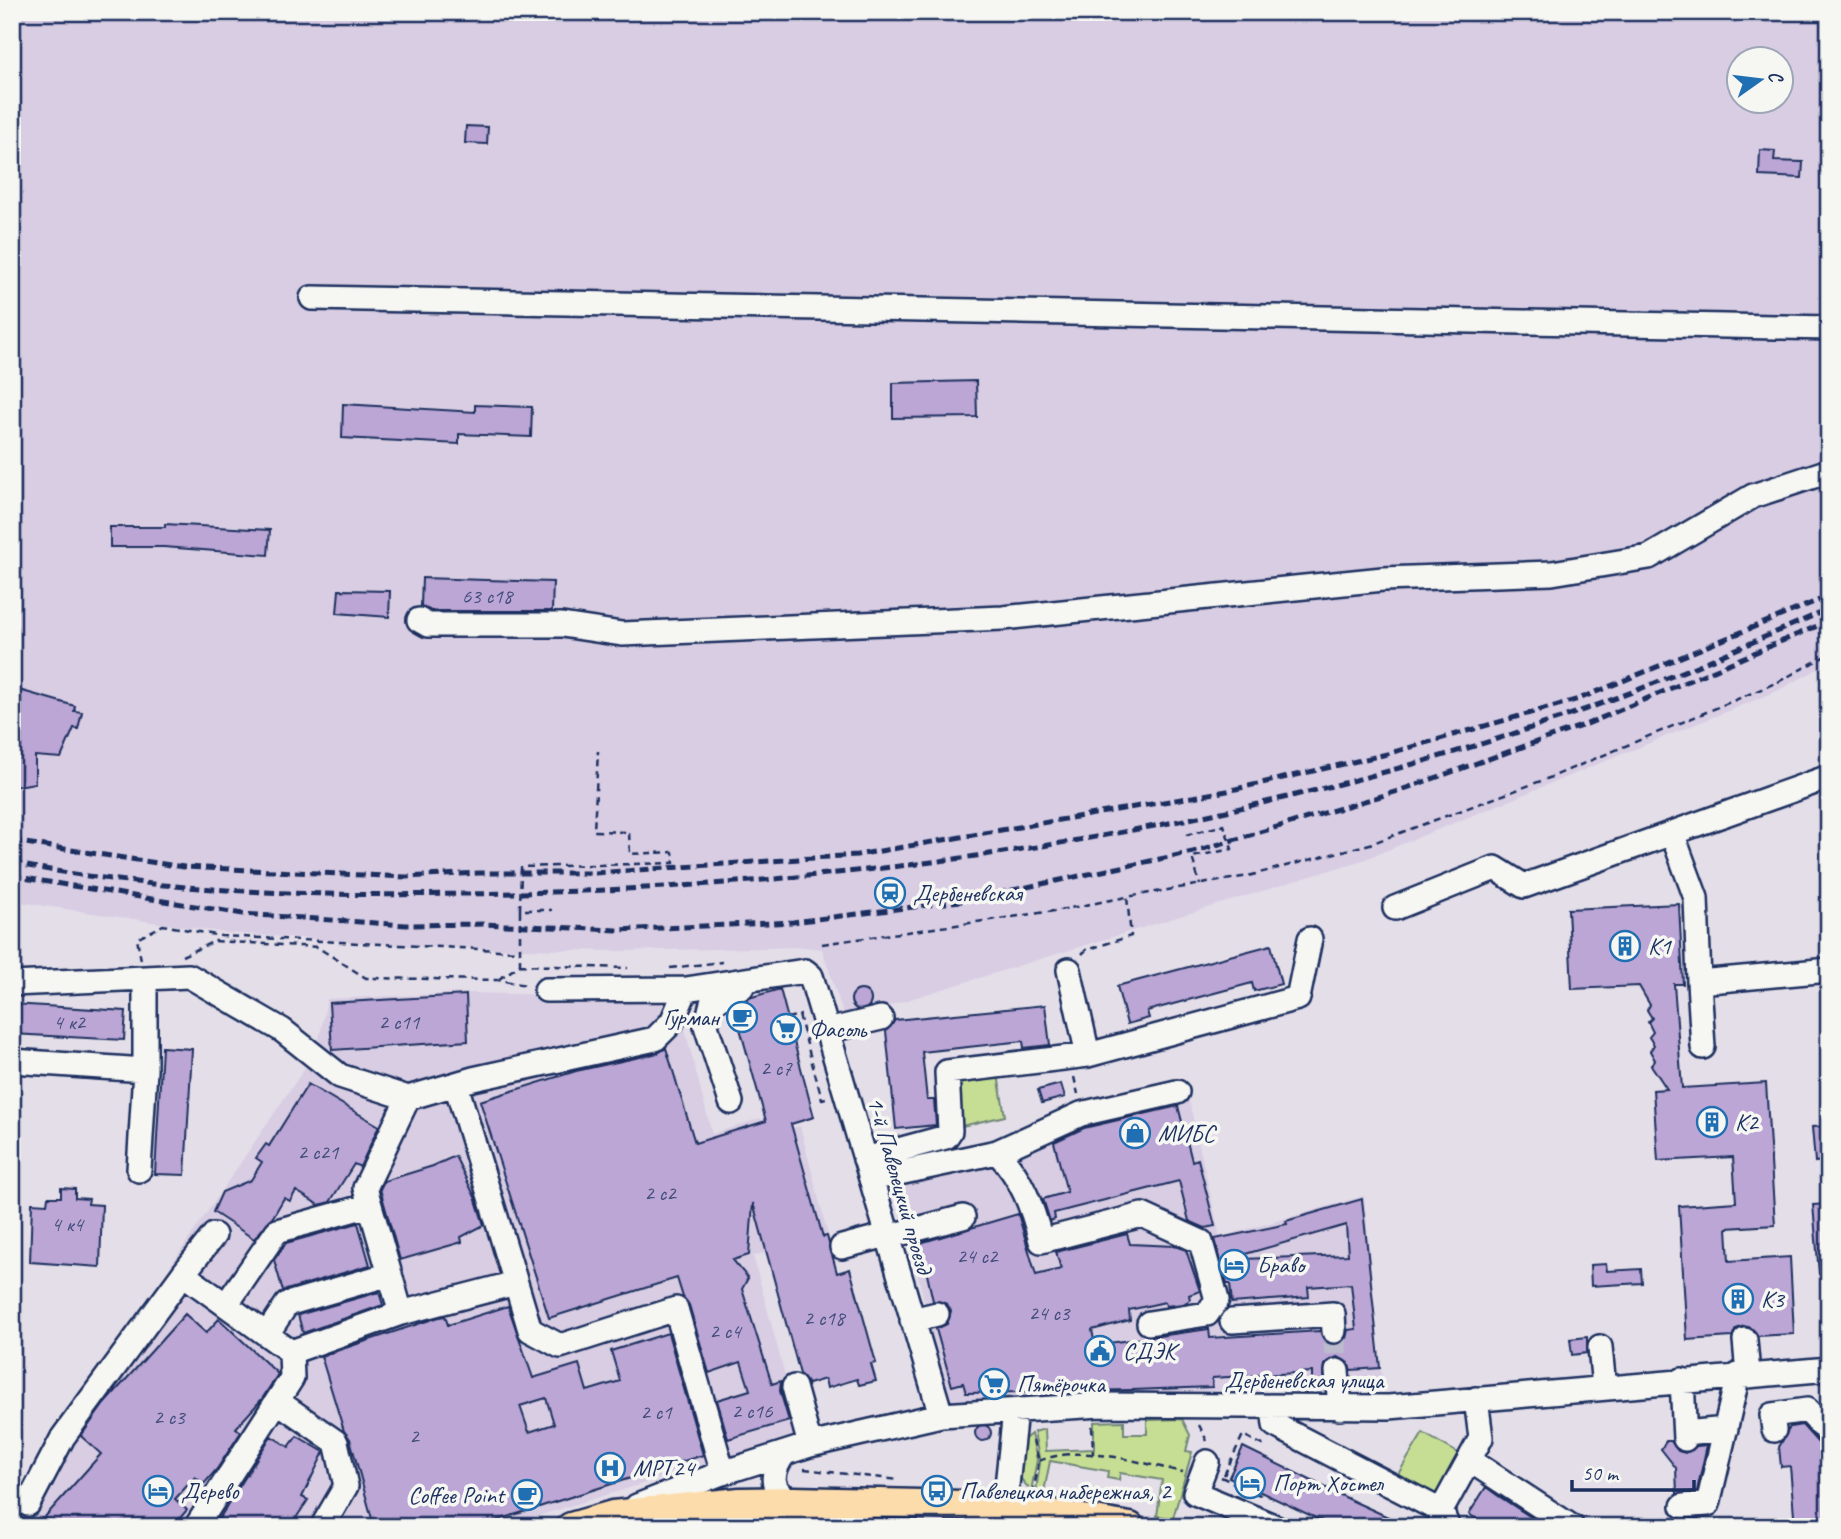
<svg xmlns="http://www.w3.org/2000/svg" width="1841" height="1539" viewBox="0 0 1841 1539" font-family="Caveat,sans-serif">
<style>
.built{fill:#d8cde3;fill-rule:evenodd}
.green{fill:#c6de93;stroke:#708678;stroke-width:2}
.building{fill:#bba6d5;stroke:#1b2f5e;stroke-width:2;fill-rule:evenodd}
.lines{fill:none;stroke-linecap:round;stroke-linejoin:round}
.minor-tunnel{stroke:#bcbbcd;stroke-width:23;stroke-dasharray:23 11;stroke-linecap:butt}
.minor-casing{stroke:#1b2f5e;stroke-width:28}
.major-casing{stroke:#1b2f5e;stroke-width:33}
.path{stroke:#1b2f5e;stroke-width:2.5;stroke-dasharray:7 5;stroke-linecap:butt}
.minor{stroke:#f6f6f2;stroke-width:23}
.major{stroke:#fddcac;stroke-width:28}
.rail{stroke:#1b2f5e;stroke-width:5;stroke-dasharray:10 5;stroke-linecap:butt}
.labels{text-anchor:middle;stroke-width:7;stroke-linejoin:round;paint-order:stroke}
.number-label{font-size:21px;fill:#434d7c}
.poi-label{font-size:24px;fill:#1b2f5e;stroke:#f6f6f2;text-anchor:start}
.street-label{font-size:24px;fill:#1b2f5e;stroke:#f6f6f2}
</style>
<rect width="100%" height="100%" fill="#e4dee9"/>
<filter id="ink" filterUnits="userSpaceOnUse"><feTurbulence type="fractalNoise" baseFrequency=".0143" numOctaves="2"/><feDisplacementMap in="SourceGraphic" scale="14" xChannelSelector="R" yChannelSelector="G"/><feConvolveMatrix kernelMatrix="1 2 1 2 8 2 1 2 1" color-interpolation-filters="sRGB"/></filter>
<g filter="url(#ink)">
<!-- built -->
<path class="built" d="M12,12H1829V663L1777,691L1363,860L845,1019L822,949L804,947L618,951L426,947L227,933L12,901ZM1740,60H1782V102H1740Z
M465,993L655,997L684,1026L712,1134L761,1118L767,1134L800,1126L828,1235L753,1256L801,1435L502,1527H12V1500L317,1050L327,999Z
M1184,1079L1220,1237L1364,1196L1382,1380L949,1408L896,1181L1015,1153L1004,1136L1080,1105Z"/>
<!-- green -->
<path class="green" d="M998,1075L1005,1116L962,1126L957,1080Z
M1182,1419L1190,1435L1186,1451L1192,1452L1173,1518L1157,1516L1162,1480L1120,1473L1119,1480L1107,1478L1108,1471L1050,1461L1044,1492L1036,1491L1040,1463L1034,1432L1045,1429L1046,1451L1094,1449V1422L1124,1421V1434H1147V1420Z
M1423,1433L1465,1457L1439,1503L1395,1479Z
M1031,1434L1037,1460L1031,1491L1021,1479L1022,1441Z"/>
<!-- building -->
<path class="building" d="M466,126L488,127L487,144L465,143Z
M1760,150L1775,151L1774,161L1803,162L1802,178L1759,176Z
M976,381L977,417L893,418V383Z
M343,404L475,412V405L532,407L531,437L459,434V444L342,438Z
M165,524L270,530L268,555L164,547H110V527H165Z
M422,578L553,582L552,611H431L421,606Z
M339,590L390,591L389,617L337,613Z
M12,688L75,706L74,711L82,712L78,729L74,728L61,758L35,756V783L12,787Z
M1679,904L1683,984H1674L1682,1088L1766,1083L1775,1225L1727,1228L1729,1261L1790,1257L1794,1334L1758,1336L1751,1328L1744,1326L1736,1329L1732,1337L1687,1340L1679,1206L1736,1202L1733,1157L1658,1161L1653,1090L1667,1089L1651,1065L1655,1060L1650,1051L1654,1045L1649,1037L1653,1032L1648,1022L1652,1018L1647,1010L1650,1005L1639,986L1572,989L1568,909Z
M1271,945L1281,984L1254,991L1252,983L1147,1011L1149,1018L1127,1024L1117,986Z
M780,989L814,1117L791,1124L823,1237L827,1236L837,1273L850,1269L876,1363L871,1364L876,1381L859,1385L857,1379L827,1388L825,1379L808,1384L800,1374L753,1203L749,1255L733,1260L748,1278L742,1289L772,1384L781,1381L780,1391L789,1421L728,1439L717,1400L750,1390L741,1362L709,1373L689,1305L683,1297L677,1278L549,1318L480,1101L576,1071L658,1053L666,1048L695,1143L766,1121L734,1007L752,997Z
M851 1000a10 10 0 1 1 20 0a10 10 0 1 1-20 0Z
M466,995L468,1041L332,1050L329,1003Z
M12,1004L126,1011L124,1040L12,1034Z
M1045,1005L1050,1045L1024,1048L1023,1041L922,1052L927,1100H934L936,1125L896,1129L886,1031L895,1020Z
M162,1047L192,1049L185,1175L155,1174Z
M308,1084L379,1126L360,1167L354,1164L330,1202L319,1205L296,1191L290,1201L284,1198L273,1217L254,1239L213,1212L222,1192L251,1180L262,1162L256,1158L266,1144L269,1146Z
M1061,1084L1065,1097L1042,1103L1038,1090Z
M1178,1106L1192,1161L1198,1159L1215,1226L1205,1228L1189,1221L1179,1181L1054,1213L1055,1219L1050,1221L1043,1199L1067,1192L1054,1142L1084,1128Z
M1829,1126V1160L1815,1162L1812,1127Z
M455,1156L475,1197L484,1225L461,1237L462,1242L400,1260L380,1189L384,1181L433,1166Z
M61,1188L75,1189V1198L89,1199L88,1204L102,1205L100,1267L30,1262L32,1203L47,1204L48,1197H61Z
M1362,1199L1380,1368L1351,1370L1348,1363L1337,1357L1325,1364L1324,1382L1312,1383V1372L1212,1378V1387L1132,1390L966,1393L963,1383L952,1386L936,1329L947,1324L951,1311L947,1304L933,1301L920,1243L1018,1214L1036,1275L1061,1269L1056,1252L1127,1234L1130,1244L1175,1246L1186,1250L1200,1291L1189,1295L1190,1300L1183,1304L1166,1306L1165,1302L1129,1310L1130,1320L1092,1330L1095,1345L1209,1329L1210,1338L1320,1331L1327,1343L1335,1345L1346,1338L1348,1330L1356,1329L1351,1284L1308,1287L1309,1297L1232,1303L1230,1284H1227L1215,1239L1287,1224L1286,1221ZM1346,1225L1348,1255L1243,1259L1242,1255Z
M1829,1204V1274H1819L1813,1205Z
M358,1223L370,1265L283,1291L274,1260L286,1243Z
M1606,1264L1607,1271L1641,1269L1642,1283L1591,1286L1590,1265Z
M379,1292L383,1305L303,1333L298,1315Z
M508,1306L533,1378L579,1364L587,1391L620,1381L611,1351L668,1333L703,1455L476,1527H388L387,1522L374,1526L350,1439L344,1431L321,1356L439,1317L445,1316L448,1325ZM546,1398L554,1424L529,1432L520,1406Z
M185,1314L206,1333L219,1319L278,1374L262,1399L236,1428L241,1432L217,1469L204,1484L195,1477L175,1499L187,1510L172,1527H160L155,1522L150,1527H52L43,1519L101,1454L81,1436L104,1404Z
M1587,1337V1353L1572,1355L1570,1339Z
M1802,1425L1829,1455V1527H1795L1790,1466L1781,1467L1779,1447L1790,1427Z
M975 1433a8 8 0 1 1 16 0a8 8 0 1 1-16 0Z
M271,1436L289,1447L297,1436L324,1452L302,1497L308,1500L290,1527H280L271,1521L268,1527H214Z
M1666,1441H1671L1678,1451L1685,1453L1697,1446L1707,1445L1697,1491L1677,1494L1676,1468L1661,1449Z
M1243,1447L1355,1502L1410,1527H1335L1250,1487L1229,1477Z
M1486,1487L1497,1495L1546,1527H1488L1469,1514Z"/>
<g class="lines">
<!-- minor-tunnel -->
<path class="minor-tunnel" d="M1334,1331L1337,1371"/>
<!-- minor casing -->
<g class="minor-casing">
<path id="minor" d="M312,298L1829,328
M419,620L428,625H562L622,634L1003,618L1383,579L1552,573L1649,557L1753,496L1829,471
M1672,833L1696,898L1699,982
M1395,908L1495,868L1524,886L1829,777
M12,984L189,976L282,1030L340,1076L408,1098L473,1079L655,1039L672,1022L686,989
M546,990L686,989L805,971L811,976L941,1415
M827,1031L881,1018
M1703,1047L1699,982L1829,970
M1088,1055L1298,998L1310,939
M12,1061L145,1070
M731,1102L706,1026L712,1003L742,987
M997,1152L1081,1114L1177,1092
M865,1159L946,1137L950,1131L947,1072L1088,1055L1069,970
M139,1170L145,1070V980
M871,1179L997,1152C1022,1178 1032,1206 1041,1241L1142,1215L1201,1242L1217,1300L1207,1314L1149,1323
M887,1237L963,1217
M842,1247L887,1235
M183,1274L214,1235
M516,1283L530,1330L560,1346L676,1309L723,1473
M226,1305L277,1231L370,1205
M401,1313L365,1188L408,1098
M912,1320L937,1314
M1232,1321L1333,1314L1334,1331
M267,1334L287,1304L390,1274
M1745,1340L1748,1374
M1600,1347L1604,1387
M291,1352L401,1313L516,1283L456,1085
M1337,1371L1340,1408
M1682,1380L1685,1439
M794,1387L810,1445
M277,1401L336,1442L346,1486L322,1527
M1273,1407L1275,1425L1441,1511
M1774,1430L1772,1415L1807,1410L1829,1433
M1685,1433L1726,1429
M784,1454C770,1473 769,1492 794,1501
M1471,1461L1572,1527
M1207,1462L1195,1493L1276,1527
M28,1504L63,1437L183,1274L291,1352L292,1378L196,1527
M637,1506L719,1474L810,1445L941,1415L1101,1405L1389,1407L1829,1369
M1683,1506L1708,1504L1738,1375
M1003,1523L1015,1411
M1448,1527L1441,1511L1481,1438L1476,1399"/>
</g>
<!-- major casing -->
<g class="major-casing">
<path id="major" d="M571,1527L613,1515L740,1502L794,1501L1005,1506L1130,1527
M725,1527L855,1520"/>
</g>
<!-- path -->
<path class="path" d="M1186,835L1224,825L1232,849L1192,857L1200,885
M520,910L521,867L674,863L673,852L630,854L629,832L594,831L598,751
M822,944L1054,911L1127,897
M1082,954L1086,950L1131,936L1127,897L1248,876L1370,844L1549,778L1778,682L1829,654
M182,956L215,941L317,947L366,978L498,980L526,985
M141,960L137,939L163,925L221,936L519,951
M520,965V910H552
M670,968L722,962
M499,979L520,965L628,968
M799,1015L822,1099L826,1098
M787,1018L801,1015
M1074,1077L1078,1094
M1199,1425L1207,1441
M1092,1426L1093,1454
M1033,1440L1039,1461L1034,1488
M1039,1461C1083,1443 1139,1463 1183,1472
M804,1469L899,1480
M1224,1475L1243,1435L1263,1445L1265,1443
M1221,1477L1260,1495L1258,1498
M527,1527L549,1520"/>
<!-- minor -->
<use href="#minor" class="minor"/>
<!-- major -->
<use href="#major" class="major"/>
<!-- rail -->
<path class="rail" d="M12,841L184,867L407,877L479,873H594L857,855L1227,791L1387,754L1579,699L1829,596
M12,863C178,896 346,897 515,893C875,885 1237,831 1578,712C1663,682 1746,645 1829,609
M12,876L243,914L406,925L484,924L617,930L793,922L961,901L1193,852L1398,791L1587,724L1829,621"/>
</g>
</g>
<!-- icons -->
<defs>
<g id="station-ring" transform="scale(1.575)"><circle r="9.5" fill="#f6f6f2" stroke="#1f6fb2" stroke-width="1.5"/><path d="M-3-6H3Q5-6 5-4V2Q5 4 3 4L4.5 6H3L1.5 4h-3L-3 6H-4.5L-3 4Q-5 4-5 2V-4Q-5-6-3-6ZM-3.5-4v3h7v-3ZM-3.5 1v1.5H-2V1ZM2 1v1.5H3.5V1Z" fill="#1f6fb2"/></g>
<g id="building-ring" transform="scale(1.575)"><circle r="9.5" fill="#f6f6f2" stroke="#1f6fb2" stroke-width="1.5"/><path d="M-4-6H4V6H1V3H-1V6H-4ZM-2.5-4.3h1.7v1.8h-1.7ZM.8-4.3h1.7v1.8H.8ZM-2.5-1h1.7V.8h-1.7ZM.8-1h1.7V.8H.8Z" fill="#1f6fb2"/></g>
<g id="cafe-ring" transform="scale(1.575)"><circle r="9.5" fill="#f6f6f2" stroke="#1f6fb2" stroke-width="1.5"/><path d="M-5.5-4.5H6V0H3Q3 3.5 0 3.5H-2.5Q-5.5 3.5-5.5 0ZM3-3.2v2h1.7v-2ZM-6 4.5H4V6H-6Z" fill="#1f6fb2"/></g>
<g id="supermarket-ring" transform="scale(1.575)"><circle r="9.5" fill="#f6f6f2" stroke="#1f6fb2" stroke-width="1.5"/><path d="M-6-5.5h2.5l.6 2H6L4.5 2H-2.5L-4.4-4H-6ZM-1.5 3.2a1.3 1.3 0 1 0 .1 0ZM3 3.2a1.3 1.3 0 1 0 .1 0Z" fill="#1f6fb2"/></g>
<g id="shop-ring" transform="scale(1.575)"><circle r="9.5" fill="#f6f6f2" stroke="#1f6fb2" stroke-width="1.5"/><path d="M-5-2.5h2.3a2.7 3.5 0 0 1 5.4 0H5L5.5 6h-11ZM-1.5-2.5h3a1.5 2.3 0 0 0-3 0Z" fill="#1f6fb2"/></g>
<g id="hotel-ring" transform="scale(1.575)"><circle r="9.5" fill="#f6f6f2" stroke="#1f6fb2" stroke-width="1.5"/><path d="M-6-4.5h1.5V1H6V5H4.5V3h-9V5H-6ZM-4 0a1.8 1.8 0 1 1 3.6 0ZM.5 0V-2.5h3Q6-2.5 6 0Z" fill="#1f6fb2"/></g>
<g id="civic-ring" transform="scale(1.575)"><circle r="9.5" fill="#f6f6f2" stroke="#1f6fb2" stroke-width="1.5"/><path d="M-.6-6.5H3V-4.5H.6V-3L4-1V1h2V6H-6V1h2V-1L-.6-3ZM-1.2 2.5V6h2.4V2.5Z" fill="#1f6fb2"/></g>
<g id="hospital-ring" transform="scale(1.575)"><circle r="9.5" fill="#f6f6f2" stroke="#1f6fb2" stroke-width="1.5"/><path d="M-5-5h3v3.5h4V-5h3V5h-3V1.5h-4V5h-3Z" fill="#1f6fb2"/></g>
<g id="bus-ring" transform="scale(1.575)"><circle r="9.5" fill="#f6f6f2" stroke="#1f6fb2" stroke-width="1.5"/><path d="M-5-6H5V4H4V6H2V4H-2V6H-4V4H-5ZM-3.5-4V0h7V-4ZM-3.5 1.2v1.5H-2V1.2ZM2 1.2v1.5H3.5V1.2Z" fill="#1f6fb2"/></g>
</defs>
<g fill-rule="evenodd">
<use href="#station-ring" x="890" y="893"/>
<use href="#building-ring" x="1625" y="946"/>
<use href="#cafe-ring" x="742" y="1017"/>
<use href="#supermarket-ring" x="786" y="1029"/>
<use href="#building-ring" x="1712" y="1122"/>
<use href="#shop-ring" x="1135" y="1133"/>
<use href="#hotel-ring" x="1234" y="1265"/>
<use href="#building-ring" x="1738" y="1299"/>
<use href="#civic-ring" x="1100" y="1351"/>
<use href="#supermarket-ring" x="994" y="1384"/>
<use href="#hospital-ring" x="610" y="1468"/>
<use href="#hotel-ring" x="1250" y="1483"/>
<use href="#hotel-ring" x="158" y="1491"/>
<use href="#bus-ring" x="937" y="1491"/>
<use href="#cafe-ring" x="527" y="1495"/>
</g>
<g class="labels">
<!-- number labels -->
<g class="number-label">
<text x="487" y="603">63 с18</text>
<text x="69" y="1029">4 к2</text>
<text x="399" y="1029">2 с11</text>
<text x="776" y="1075">2 с7</text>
<text x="318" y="1159">2 с21</text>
<text x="660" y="1200">2 с2</text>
<text x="67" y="1231">4 к4</text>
<text x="977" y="1263">24 с2</text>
<text x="1049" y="1320">24 с3</text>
<text x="824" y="1325">2 с18</text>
<text x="725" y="1338">2 с4</text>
<text x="752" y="1418">2 с16</text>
<text x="656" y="1419">2 с1</text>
<text x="169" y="1424">2 с3</text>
<text x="414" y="1443">2</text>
</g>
<!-- poi labels -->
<g class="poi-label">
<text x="913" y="901">Дербеневская</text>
<text x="1648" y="954">К1</text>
<text x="719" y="1025" text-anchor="end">Гурман</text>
<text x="809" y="1037">Фасоль</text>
<text x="1735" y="1130">К2</text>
<text x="1158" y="1141">МИБС</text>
<text x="1257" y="1273">Браво</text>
<text x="1761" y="1307">К3</text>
<text x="1123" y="1359">СДЭК</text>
<text x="1017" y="1392">Пятёрочка</text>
<text x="633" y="1476">МРТ24</text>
<text x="1273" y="1491">Порт Хостел</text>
<text x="181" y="1499">Дерево</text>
<text x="960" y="1499">Павелецкая набережная, 2</text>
<text x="504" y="1503" text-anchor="end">Coffee Point</text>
</g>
<!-- street labels -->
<g class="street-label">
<text transform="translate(900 1185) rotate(74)" y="8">1-й Павелецкий проезд</text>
<text x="1304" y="1388">Дербеневская улица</text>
</g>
</g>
<!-- margin -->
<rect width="1841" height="1539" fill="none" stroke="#f6f6f2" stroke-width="42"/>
<rect x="21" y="21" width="1799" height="1497" fill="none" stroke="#1b2f5e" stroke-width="2.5" filter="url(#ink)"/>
<!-- north arrow -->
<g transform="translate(1760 80) rotate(76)"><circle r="33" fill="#f6f6f2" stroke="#9ea6b7" stroke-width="2"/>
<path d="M0-5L12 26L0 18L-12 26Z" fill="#1f6fb2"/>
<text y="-10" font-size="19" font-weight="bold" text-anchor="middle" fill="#1b2f5e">С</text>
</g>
<!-- scale -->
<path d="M1572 1480v10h122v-10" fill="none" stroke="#1b2f5e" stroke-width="3.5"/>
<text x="1582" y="1480" font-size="21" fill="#1b2f5e" stroke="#f6f6f2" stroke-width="5" paint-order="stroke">50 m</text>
</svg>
